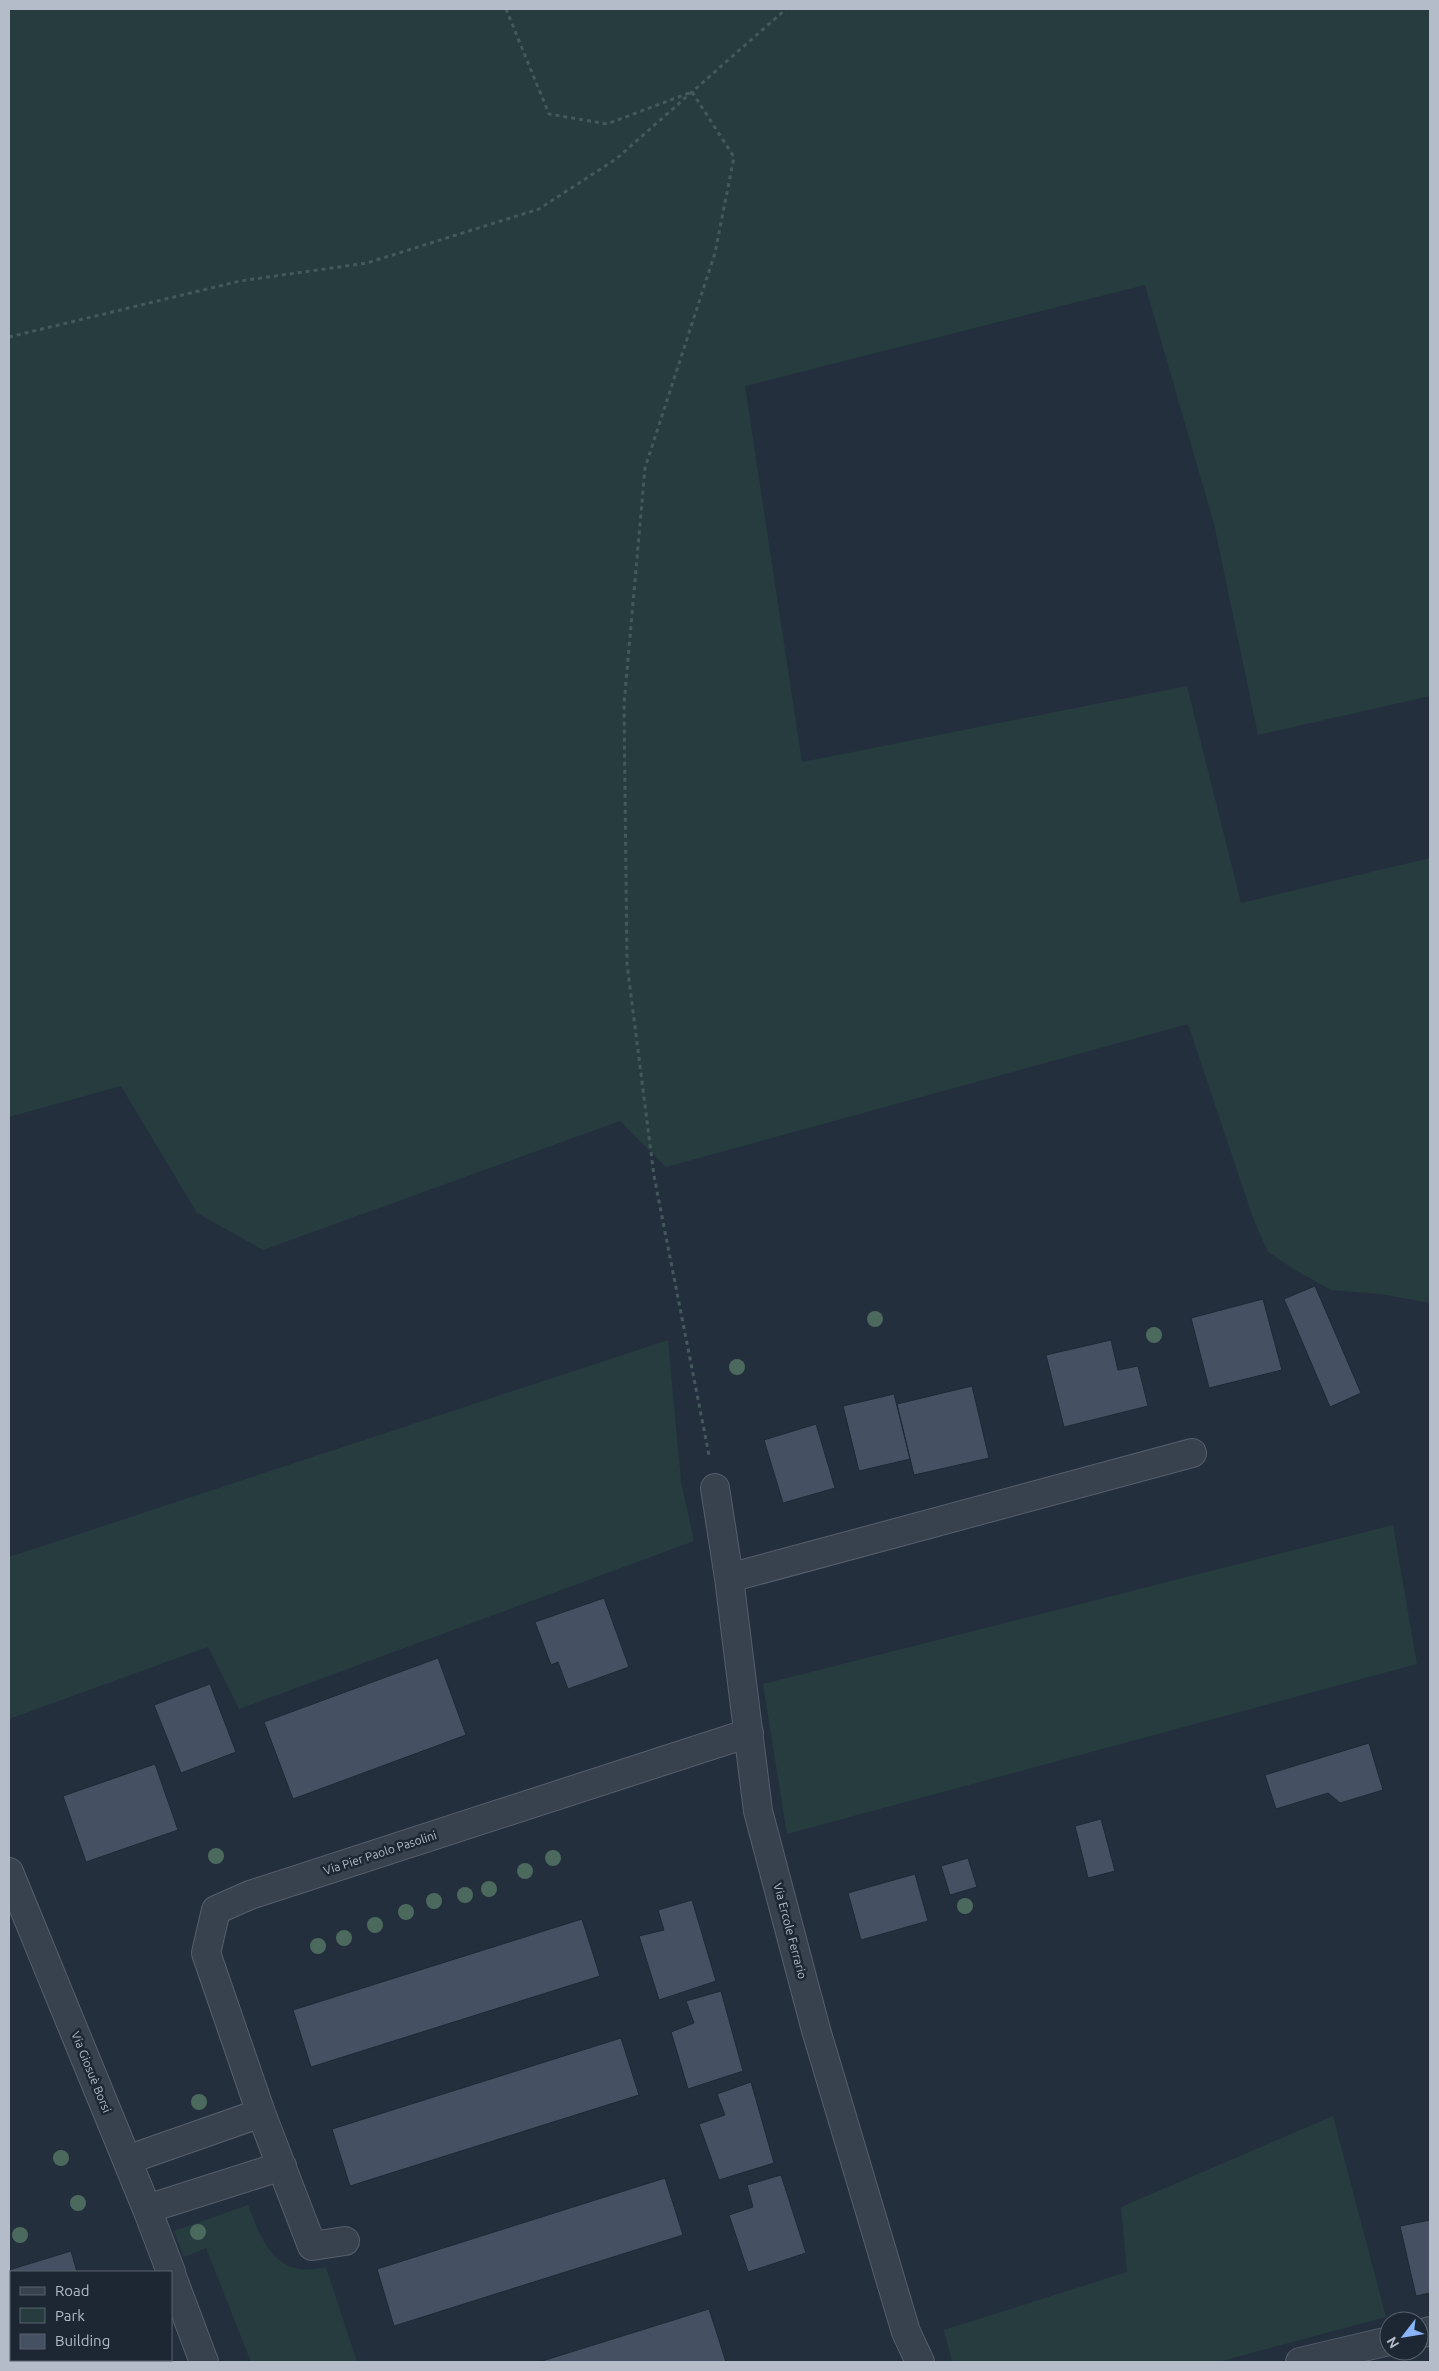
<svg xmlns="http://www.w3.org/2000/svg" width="1439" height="2371" viewBox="0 0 1439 2371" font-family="Ubuntu,sans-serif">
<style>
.green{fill:#263c3f}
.building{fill:#455162;stroke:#1f2835}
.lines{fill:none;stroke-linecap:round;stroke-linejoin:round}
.minor-casing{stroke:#565f6c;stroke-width:30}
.path{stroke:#44595c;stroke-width:3;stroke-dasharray:4 4;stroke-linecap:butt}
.minor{stroke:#38414e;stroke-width:28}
.tree{fill:#4b6a5d}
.labels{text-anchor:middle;stroke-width:5;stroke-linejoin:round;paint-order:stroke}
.street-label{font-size:12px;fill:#b4bcc9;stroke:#1d2633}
</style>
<rect width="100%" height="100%" fill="#242f3e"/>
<!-- green -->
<path class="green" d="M9,9H1430V696L1258,735L1214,524L1145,285L745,386L802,762L1187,686L1241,903L1430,858V1303L1380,1294L1331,1290L1295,1270L1268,1252L1253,1218L1188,1024L666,1167L620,1121L263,1250L197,1213L121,1086L9,1117Z
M668,1340L681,1482L694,1541L239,1709L208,1647L9,1719V1557Z
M1393,1525L1417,1664L787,1834L763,1684Z
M1333,2116L1386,2317L1218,2362H952L944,2330L1127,2272L1121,2207Z
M248,2205C263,2245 277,2279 326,2267L357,2362H251L206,2248L184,2257L174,2231Z"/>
<!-- building -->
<path class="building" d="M1315,1286L1361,1393L1330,1407L1284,1299Z
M1263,1299L1282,1370L1209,1388L1191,1318Z
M1111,1340L1118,1370L1138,1366L1148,1406L1064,1427L1046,1355Z
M972,1386L989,1458L914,1475L897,1404Z
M894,1394L910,1459L859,1471L843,1406Z
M816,1424L835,1488L783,1503L764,1440Z
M604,1598L629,1667L568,1689L558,1662L551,1665L535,1622Z
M438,1658L466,1735L293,1799L264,1722Z
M210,1684L236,1752L181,1773L154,1705Z
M1369,1743L1383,1790L1340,1803L1328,1793L1276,1809L1265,1775Z
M155,1764L178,1830L86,1862L63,1796Z
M1101,1819L1115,1871L1088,1878L1075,1826Z
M968,1858L977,1887L950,1895L941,1866Z
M915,1874L928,1921L861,1940L848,1893Z
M692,1900L716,1981L659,2000L639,1936L664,1930L658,1910Z
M582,1919L600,1976L311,2067L293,2010Z
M721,1991L743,2071L688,2089L671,2032L694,2023L686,2001Z
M621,2038L639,2095L350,2186L332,2129Z
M751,2082L774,2163L719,2180L699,2124L725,2115L717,2094Z
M781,2175L806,2253L748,2272L729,2215L753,2207L747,2185Z
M665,2178L683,2235L394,2326L377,2269Z
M1430,2220V2293L1416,2296L1400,2226Z
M71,2251L77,2272H11V2321L9,2312V2270Z
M709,2309L726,2362H539Z
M23,2360H65L56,2362H23Z"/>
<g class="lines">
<!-- minor casing -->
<g class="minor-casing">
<path id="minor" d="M715,1488L729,1578L758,1811L816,2030L906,2332L920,2362
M729,1578L1192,1453
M9,1872L147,2209L171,2272
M127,2160L261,2113
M147,2209L282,2166
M345,2241L312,2246L261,2113L206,1953L216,1910L250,1895L749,1733
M171,2274L204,2362
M1419,2334L1430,2331
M1300,2362L1389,2341"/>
</g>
<!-- path -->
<path class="path" d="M506,9L549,114L607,124L689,93
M692,92L734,157L715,253L645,468L624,704L627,964L654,1176L709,1455
M9,337L240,281L367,263L539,209L616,159L786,9"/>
<!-- minor -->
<use href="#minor" class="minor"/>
</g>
<!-- trees -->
<g class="tree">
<circle cx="875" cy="1319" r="8"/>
<circle cx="1154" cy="1335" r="8"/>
<circle cx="737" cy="1367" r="8"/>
<circle cx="216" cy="1856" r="8"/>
<circle cx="553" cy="1858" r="8"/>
<circle cx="525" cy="1871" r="8"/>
<circle cx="489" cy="1889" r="8"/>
<circle cx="465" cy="1895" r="8"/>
<circle cx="434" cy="1901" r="8"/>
<circle cx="965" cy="1906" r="8"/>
<circle cx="406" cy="1912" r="8"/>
<circle cx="375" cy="1925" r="8"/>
<circle cx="344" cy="1938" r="8"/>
<circle cx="318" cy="1946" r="8"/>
<circle cx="199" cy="2102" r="8"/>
<circle cx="61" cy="2158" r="8"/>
<circle cx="78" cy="2203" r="8"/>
<circle cx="198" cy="2232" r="8"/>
<circle cx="20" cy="2235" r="8"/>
</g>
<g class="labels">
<!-- street labels -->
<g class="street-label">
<text transform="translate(380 1853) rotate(-18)" y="4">Via Pier Paolo Pasolini</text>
<text transform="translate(790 1931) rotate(75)" y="4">Via Ercole Ferrario</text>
<text transform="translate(91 2072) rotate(68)" y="4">Via Giosuè Borsi</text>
</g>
</g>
<!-- border -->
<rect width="1439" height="2371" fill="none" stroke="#b4bcc9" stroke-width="20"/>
<!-- legend -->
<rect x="10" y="2271" width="162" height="90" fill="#1d2633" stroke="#59626f"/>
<rect x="20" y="2287" width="25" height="8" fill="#38414e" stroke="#59626f"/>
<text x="55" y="2296" font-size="15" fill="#b4bcc9">Road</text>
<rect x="20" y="2308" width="25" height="15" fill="#263c3f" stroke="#59626f"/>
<text x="55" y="2321" font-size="15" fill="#b4bcc9">Park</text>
<rect x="20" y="2334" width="25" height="15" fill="#455162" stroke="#59626f"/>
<text x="55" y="2346" font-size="15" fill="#b4bcc9">Building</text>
<!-- north arrow -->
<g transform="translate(1404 2336) rotate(239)"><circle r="24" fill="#1d2633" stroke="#59626f"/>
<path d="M0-4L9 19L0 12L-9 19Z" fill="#8ab4f8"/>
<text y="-8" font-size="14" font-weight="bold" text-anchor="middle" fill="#b4bcc9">N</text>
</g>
</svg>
